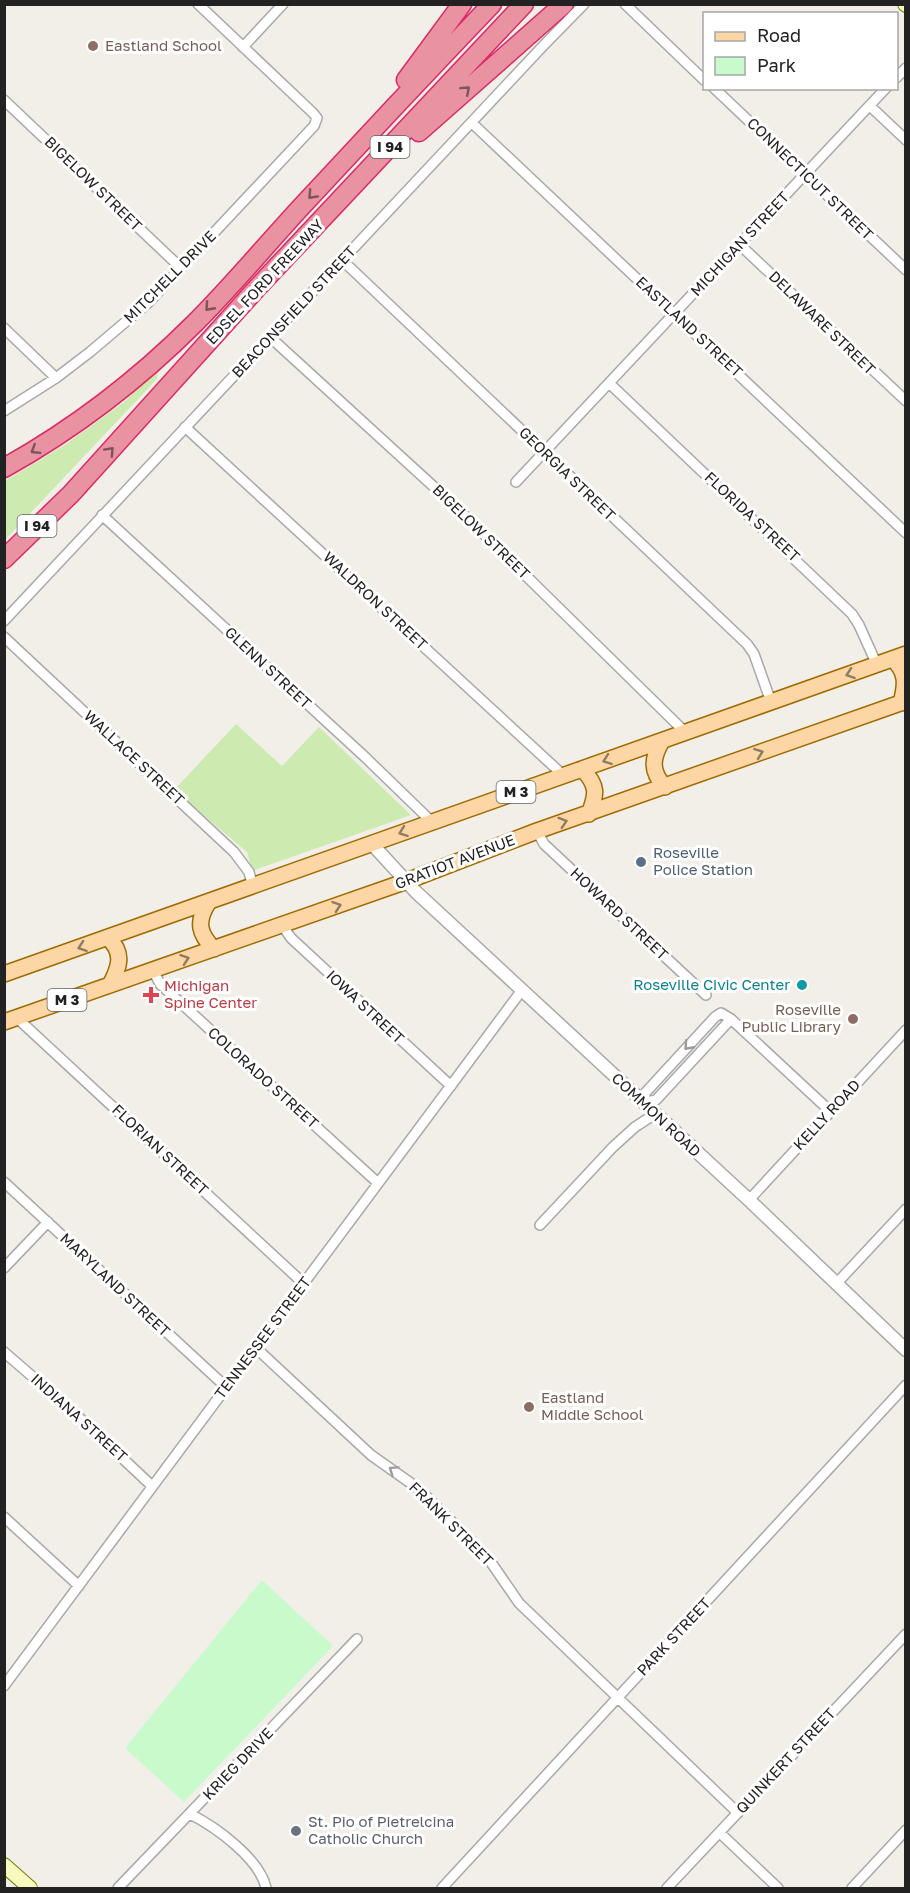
<svg xmlns="http://www.w3.org/2000/svg" width="910" height="1893" viewBox="0 0 910 1893" font-family="'Golos Text',sans-serif">
<style>
.grass{fill:#cdebb0}
.park{fill:#c8facc}
.lines{fill:none;stroke-linecap:round;stroke-linejoin:round}
.minor-casing{stroke:#a9a9a9;stroke-width:12}
.tertiary-casing{stroke:#a9a9a9;stroke-width:15}
.secondary-casing{stroke:#707d05;stroke-width:16}
.primary-casing{stroke:#a06b00;stroke-width:18}
.motorway-casing{stroke:#dc2a67;stroke-width:21}
.minor{stroke:#fff;stroke-width:9}
.tertiary{stroke:#fff;stroke-width:12}
.secondary{stroke:#f7fabf;stroke-width:14}
.primary{stroke:#fcd6a4;stroke-width:15}
.motorway{stroke:#e892a2;stroke-width:18}
.oneway{stroke:#7b545c}
.oneway2{stroke:#8f7c63}
.oneway3{stroke:#9c9c9c}
.education-dot{fill:#8d6e63;stroke:#fff;stroke-width:2}
.service-dot{fill:#5c6f8a;stroke:#fff;stroke-width:2}
.culture-dot{fill:#0f9aa8;stroke:#fff;stroke-width:2}
.health-dot{fill:#e0444e;stroke:#fff;stroke-width:2}
.worship-dot{fill:#6b7280;stroke:#fff;stroke-width:2}
.labels{text-anchor:middle;stroke-width:6;stroke-linejoin:round;paint-order:stroke}
.shield{fill:#fff;stroke:#646464;stroke-width:1.5}
.shield-label{font-size:14px;font-weight:bold;fill:#222}
.education-label{font-size:15px;fill:#785e54;stroke:#fff;text-anchor:start}
.street-label{font-size:15px;fill:#222;stroke:#fff}
.service-label{font-size:15px;fill:#4e5e75;stroke:#fff;text-anchor:start}
.culture-label{font-size:15px;fill:#0d838f;stroke:#fff;text-anchor:end}
.health-label{font-size:15px;fill:#be3a42;stroke:#fff;text-anchor:start}
.worship-label{font-size:15px;fill:#5b616d;stroke:#fff;text-anchor:start}
</style>
<rect width="100%" height="100%" fill="#f2efe9"/>
<!-- grass -->
<path class="grass" d="M158,370L157,379L5,540V481L66,444L124,402Z
M236,724L282,766L319,727L411,815L252,871L247,852L174,790Z"/>
<!-- park -->
<path class="park" d="M262,1580L333,1646L184,1802L125,1748Z"/>
<g class="lines">
<!-- minor casing -->
<g class="minor-casing">
<path id="minor" d="M625,4L704,80
M243,47L283,4
M896,78L906,68
M714,88L906,270
M4,100L181,268
M870,106L906,140
M472,123L906,533
M739,244L906,401
M342,260L747,644L754,654L771,702
M4,328L56,378
M270,337L457,508L686,733
M609,383L852,614L859,625L877,665
M4,411L56,378L90,352L149,302L314,126L317,118L313,113L198,4
M185,427L563,775
M516,482L886,88
M102,515L365,757L432,822
M4,621L543,46L584,4
M4,637L234,852L249,872L253,887
M537,831L544,844L706,995
M282,925L291,938L451,1086
M153,970L160,984L378,1183
M17,1018L303,1283
M642,1103L646,1092L715,1017L721,1013L731,1019L830,1111
M642,1103L656,1100L731,1019
M4,1182L226,1387
M749,1200L906,1030
M540,1225L613,1147L635,1127L655,1114
M4,1268L48,1222
M836,1284L906,1209
M256,1348L371,1455L419,1489L488,1558L519,1603L738,1813
M4,1352L71,1410L152,1486
M4,1517L79,1586
M4,1686L522,990
M190,1814C216,1827 260,1859 266,1888
M720,1833L778,1888
M118,1888L357,1639
M442,1888L906,1385
M667,1888L906,1634
M852,1888L906,1830"/>
</g>
<!-- tertiary casing -->
<g class="tertiary-casing">
<path id="tertiary" d="M372,844L416,892L749,1200L906,1350"/>
</g>
<!-- secondary casing -->
<g class="secondary-casing">
<path id="secondary" d="M905,4L906,5
M4,1865L30,1888"/>
</g>
<!-- primary casing -->
<g class="primary-casing">
<path id="primary" d="M893,659C907,673 906,684 901,703
M662,741C652,758 650,771 665,787
M582,769C598,785 597,794 589,814
M208,903C196,922 199,934 214,949
M108,938C125,953 119,968 110,985
M4,974L906,654
M4,1022L407,881L537,831L906,701"/>
</g>
<!-- motorway casing -->
<g class="motorway-casing">
<path id="motorway" d="M406,80L462,4
M419,132L564,4
M4,468C74,429 139,379 195,323C232,286 266,245 302,206C365,138 428,71 492,4
M4,559L71,494L256,289L524,4"/>
</g>
<!-- minor -->
<use href="#minor" class="minor"/>
<!-- tertiary -->
<use href="#tertiary" class="tertiary"/>
<!-- secondary -->
<use href="#secondary" class="secondary"/>
<!-- primary -->
<use href="#primary" class="primary"/>
<!-- motorway -->
<use href="#motorway" class="motorway"/>
</g>
<!-- one-way arrows -->
<defs><path id="oneway-chevron" d="M-2-3.5L2.5 0L-2 3.5" fill="none" stroke-width="1.6" stroke-linecap="round" stroke-linejoin="round" transform="scale(1.5)"/></defs>
<g class="oneway">
<use href="#oneway-chevron" transform="translate(466 90) rotate(-42)"/>
<use href="#oneway-chevron" transform="translate(312 195) rotate(133)"/>
<use href="#oneway-chevron" transform="translate(209 307) rotate(132)"/>
<use href="#oneway-chevron" transform="translate(35 450) rotate(148)"/>
<use href="#oneway-chevron" transform="translate(110 451) rotate(-47)"/>
</g>
<g class="oneway2">
<use href="#oneway-chevron" transform="translate(850 674) rotate(161)"/>
<use href="#oneway-chevron" transform="translate(759 753) rotate(-20)"/>
<use href="#oneway-chevron" transform="translate(607 760) rotate(160)"/>
<use href="#oneway-chevron" transform="translate(563 822) rotate(-18)"/>
<use href="#oneway-chevron" transform="translate(403 832) rotate(160)"/>
<use href="#oneway-chevron" transform="translate(337 906) rotate(-19)"/>
<use href="#oneway-chevron" transform="translate(82 947) rotate(161)"/>
<use href="#oneway-chevron" transform="translate(185 959) rotate(-19)"/>
</g>
<g class="oneway3">
<use href="#oneway-chevron" transform="translate(688 1046) rotate(132)"/>
<use href="#oneway-chevron" transform="translate(393 1470) rotate(-145)"/>
</g>
<!-- markers -->
<g class="education-dot">
<circle cx="93" cy="46" r="6"/>
<circle cx="853" cy="1019" r="6"/>
<circle cx="529" cy="1407" r="6"/>
</g>
<circle class="service-dot" cx="641" cy="862" r="6"/>
<circle class="culture-dot" cx="802" cy="985" r="6"/>
<path class="health-dot" d="M148 986h6v6h6v6h-6v6h-6v-6h-6v-6h6z"/>
<circle class="worship-dot" cx="296" cy="1831" r="6"/>
<g class="labels">
<!-- shield labels -->
<g class="shield">
<rect x="370.5" y="136" width="39" height="22" rx="4.5"/>
<rect x="17.5" y="515" width="39" height="22" rx="4.5"/>
<rect x="496.5" y="781" width="39" height="22" rx="4.5"/>
<rect x="47.5" y="989" width="39" height="22" rx="4.5"/>
</g>
<g class="shield-label">
<text x="390" y="152">I 94</text>
<text x="37" y="531">I 94</text>
<text x="516" y="797">M 3</text>
<text x="67" y="1005">M 3</text>
</g>
<!-- education labels -->
<g class="education-label">
<text x="105" y="51">Eastland School</text>
<text x="841" y="1015" text-anchor="end">Roseville<tspan x="841" dy="17">Public Library</tspan></text>
<text x="541" y="1403">Eastland<tspan x="541" dy="17">Middle School</tspan></text>
</g>
<!-- street labels -->
<g class="street-label">
<text transform="translate(810 179) rotate(44)" y="5">CONNECTICUT STREET</text>
<text transform="translate(93 184) rotate(44)" y="5">BIGELOW STREET</text>
<text transform="translate(740 244) rotate(-47)" y="5">MICHIGAN STREET</text>
<text transform="translate(170 277) rotate(-45)" y="5">MITCHELL DRIVE</text>
<text transform="translate(265 282) rotate(-47)" y="5">EDSEL FORD FREEWAY</text>
<text transform="translate(294 312) rotate(-47)" y="5">BEACONSFIELD STREET</text>
<text transform="translate(822 323) rotate(44)" y="5">DELAWARE STREET</text>
<text transform="translate(689 327) rotate(43)" y="5">EASTLAND STREET</text>
<text transform="translate(567 474) rotate(44)" y="5">GEORGIA STREET</text>
<text transform="translate(752 517) rotate(43)" y="5">FLORIDA STREET</text>
<text transform="translate(481 532) rotate(44)" y="5">BIGELOW STREET</text>
<text transform="translate(375 601) rotate(43)" y="5">WALDRON STREET</text>
<text transform="translate(268 668) rotate(43)" y="5">GLENN STREET</text>
<text transform="translate(134 758) rotate(43)" y="5">WALLACE STREET</text>
<text transform="translate(455 862) rotate(-21)" y="5">GRATIOT AVENUE</text>
<text transform="translate(619 914) rotate(43)" y="5">HOWARD STREET</text>
<text transform="translate(365 1007) rotate(43)" y="5">IOWA STREET</text>
<text transform="translate(263 1078) rotate(42)" y="5">COLORADO STREET</text>
<text transform="translate(656 1115) rotate(43)" y="5">COMMON ROAD</text>
<text transform="translate(827 1115) rotate(-47)" y="5">KELLY ROAD</text>
<text transform="translate(160 1150) rotate(43)" y="5">FLORIAN STREET</text>
<text transform="translate(115 1285) rotate(43)" y="5">MARYLAND STREET</text>
<text transform="translate(263 1338) rotate(-53)" y="5">TENNESSEE STREET</text>
<text transform="translate(79 1418) rotate(42)" y="5">INDIANA STREET</text>
<text transform="translate(451 1524) rotate(45)" y="5">FRANK STREET</text>
<text transform="translate(674 1637) rotate(-47)" y="5">PARK STREET</text>
<text transform="translate(786 1761) rotate(-47)" y="5">QUINKERT STREET</text>
<text transform="translate(238 1764) rotate(-46)" y="5">KRIEG DRIVE</text>
</g>
<!-- service labels -->
<g class="service-label">
<text x="653" y="858">Roseville<tspan x="653" dy="17">Police Station</tspan></text>
</g>
<!-- culture labels -->
<g class="culture-label">
<text x="790" y="990">Roseville Civic Center</text>
</g>
<!-- health labels -->
<g class="health-label">
<text x="164" y="991">Michigan<tspan x="164" dy="17">Spine Center</tspan></text>
</g>
<!-- worship labels -->
<g class="worship-label">
<text x="308" y="1827">St. Pio of Pietrelcina<tspan x="308" dy="17">Catholic Church</tspan></text>
</g>
</g>
<!-- border -->
<rect width="910" height="1893" fill="none" stroke="#222222" stroke-width="12"/>
<!-- legend -->
<rect x="703" y="12" width="195" height="78" fill="#ffffff" stroke="#a7a7a7" stroke-width="1.5"/>
<rect x="715" y="32" width="30" height="9" fill="#fcd6a4" stroke="#a7a7a7" stroke-width="1.5"/>
<text x="757" y="42" font-size="18" fill="#222222">Road</text>
<rect x="715" y="57" width="30" height="18" fill="#c8facc" stroke="#a7a7a7" stroke-width="1.5"/>
<text x="757" y="72" font-size="18" fill="#222222">Park</text>
</svg>
